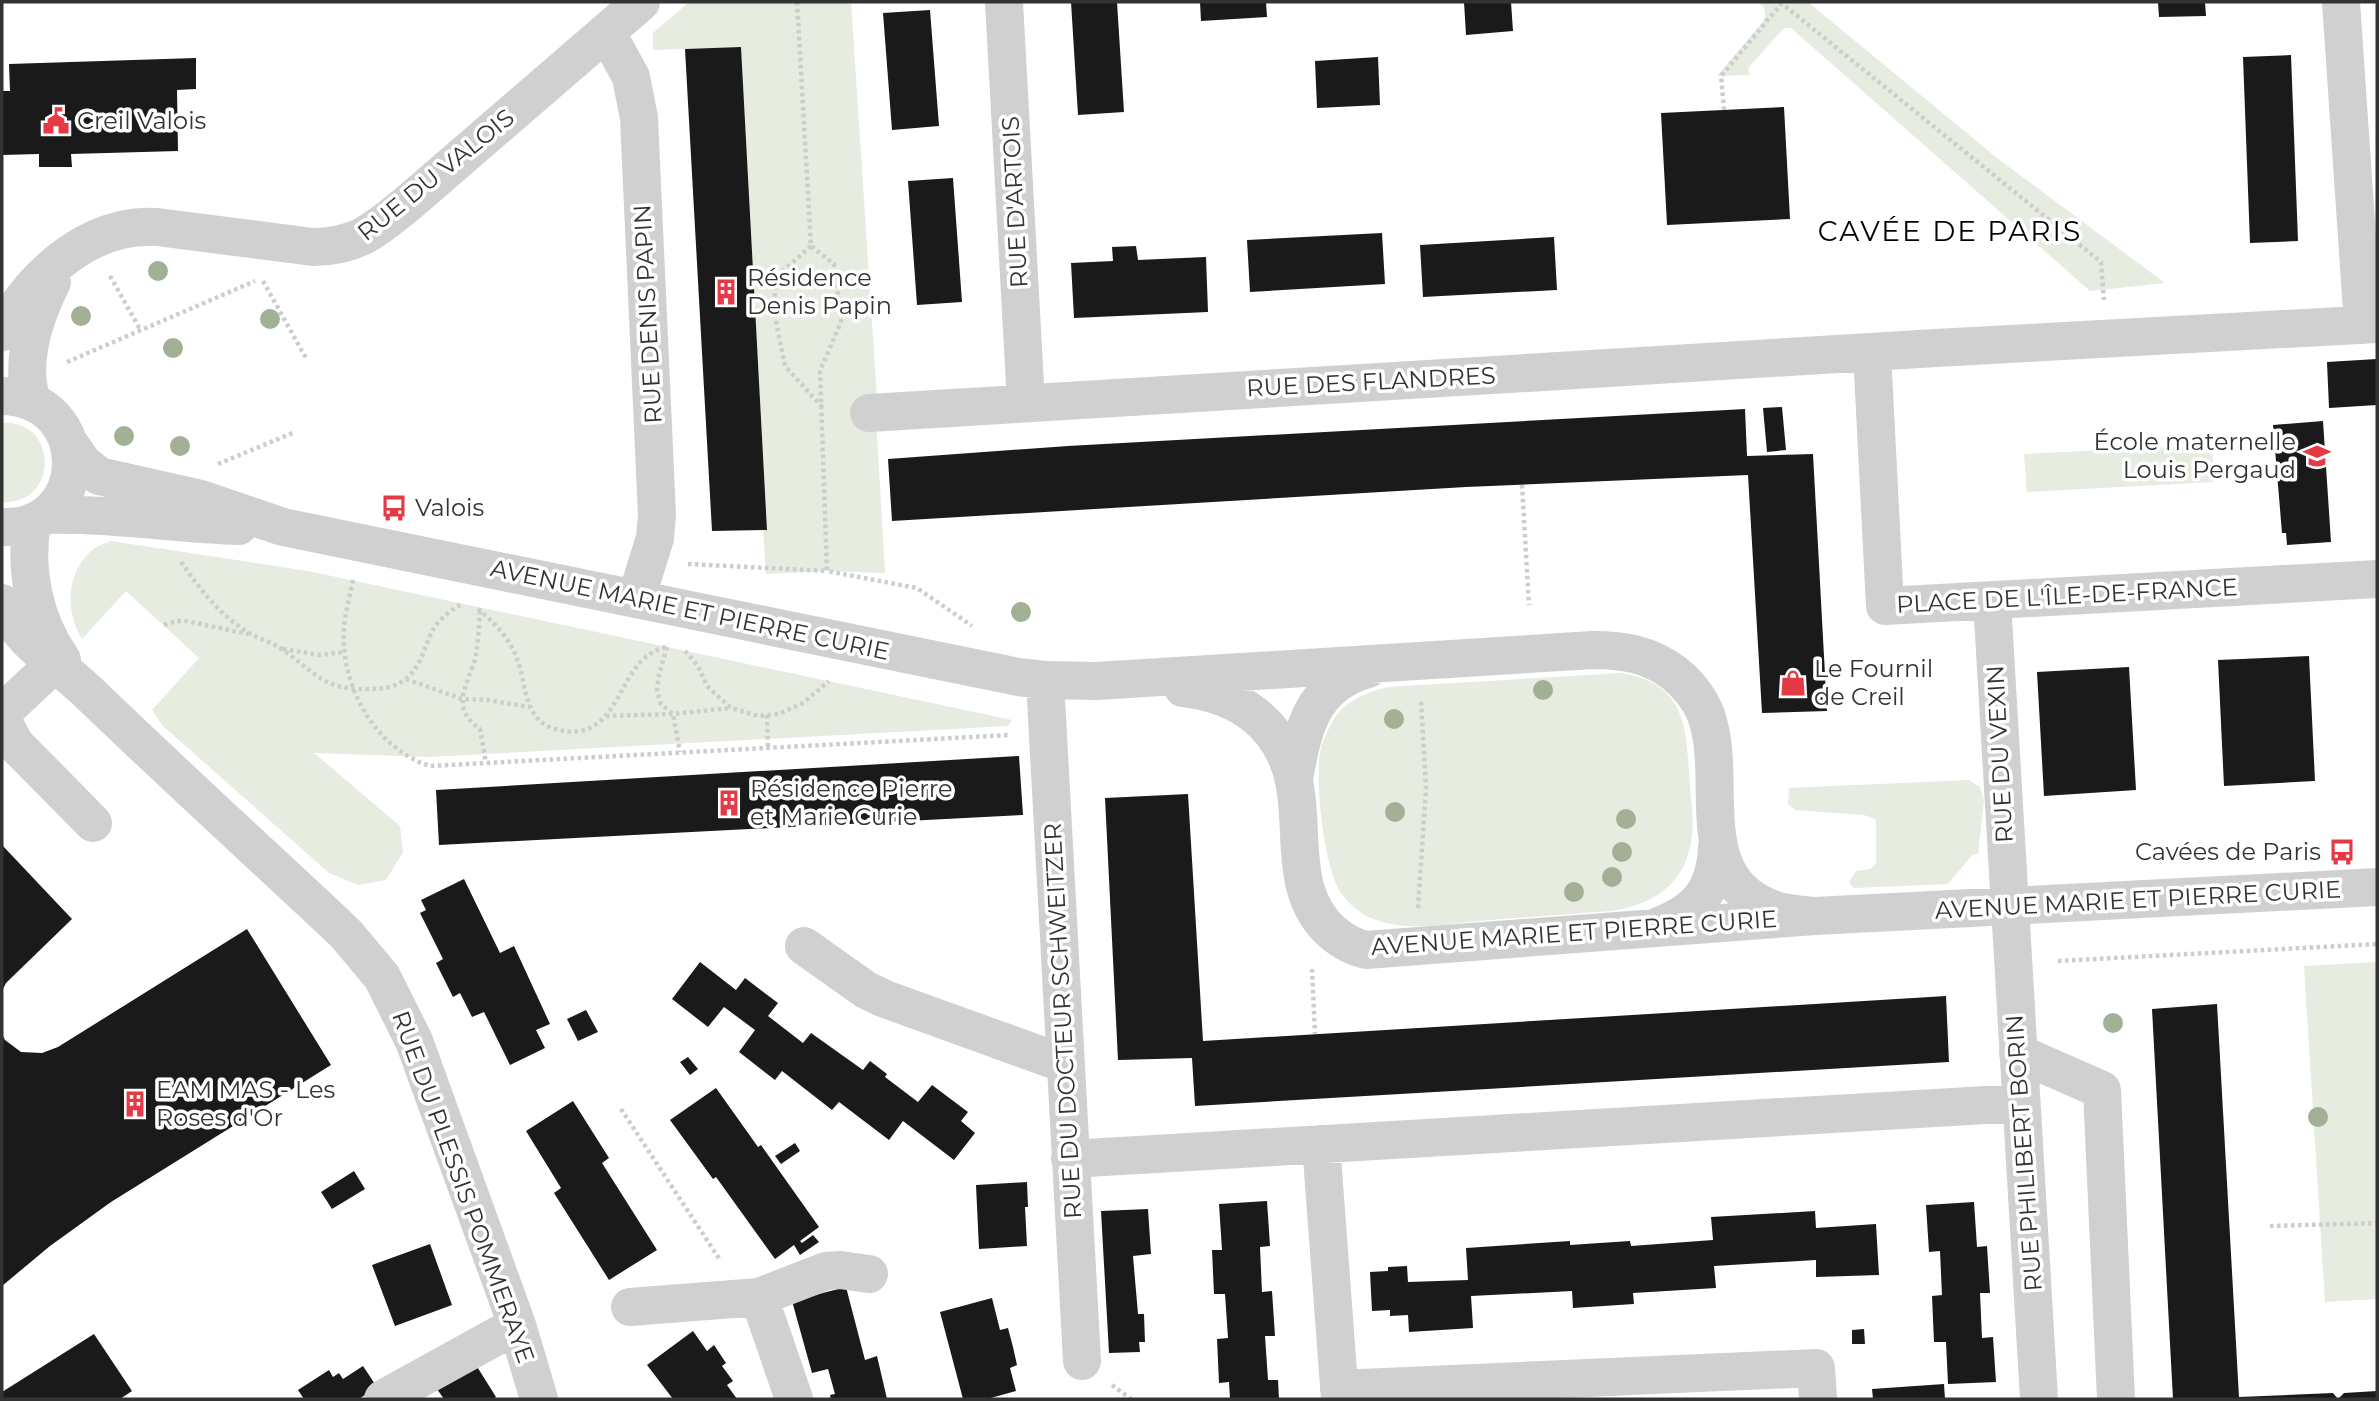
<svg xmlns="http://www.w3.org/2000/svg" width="2379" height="1401" viewBox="0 0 2379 1401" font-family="Montserrat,sans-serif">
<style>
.green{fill:#e6ecdf}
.building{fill:#1a1a1a}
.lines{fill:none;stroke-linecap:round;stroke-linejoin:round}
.path{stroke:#cdcdcd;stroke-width:4.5;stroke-dasharray:3.5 3.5;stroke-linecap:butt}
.minor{stroke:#d0d0d0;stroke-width:38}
.tree{fill:#a2b095}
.labels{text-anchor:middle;stroke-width:7;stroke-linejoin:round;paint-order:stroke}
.poi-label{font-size:24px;fill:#333;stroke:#fff;text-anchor:start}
.street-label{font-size:24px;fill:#333;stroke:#fff}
.quarter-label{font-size:28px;letter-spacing:2px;fill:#000;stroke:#fff}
</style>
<rect width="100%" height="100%" fill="#fff"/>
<!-- green -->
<path class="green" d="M689,2H851L878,413L877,435L885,573L827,571L766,574L763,530L767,529L741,47L653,50V33Z
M1757,2H1808L1997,158L2165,283L2090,291L1791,28H1784L1748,68L1750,75L1717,76L1763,22L1765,16L1764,7Z
M2,423C59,419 59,505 2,502Z
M2212,445L2214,482L2027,492L2024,454Z
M111,541L308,571L1012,720L1008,726L429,757L314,753L400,826L403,852L386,880L358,885L329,873L163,726L152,710L199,658L126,591L82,639C65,611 66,574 91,551C96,546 104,544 111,541Z
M1621,673C1689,684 1686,731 1690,786C1691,802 1694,819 1692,834C1688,882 1656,904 1611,911C1571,914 1530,917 1490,920C1451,923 1405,934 1369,917C1358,912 1348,903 1341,893C1324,869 1315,783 1320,753C1322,742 1328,729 1334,719C1346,700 1367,693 1387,687Z
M1969,780L1980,787L1984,801L1978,854H1973L1948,884L1854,888L1849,882L1856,871L1870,869L1876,863V820L1864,815L1795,810L1788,804L1789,788Z
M2377,962V1299L2325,1302L2304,966Z"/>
<!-- building -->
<path class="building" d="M1071,2H1117L1124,112L1078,115Z
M1200,2H1266L1267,17L1201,21Z
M1464,2H1511L1513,31L1466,35Z
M2158,2H2205L2206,16L2159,17Z
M930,10L939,126L892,130L883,13Z
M741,47L767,530L712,531L685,49Z
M2291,55L2298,241L2250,243L2243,57Z
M1378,57L1380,105L1317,108L1315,61Z
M196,58V89L177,90L178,151L71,154L72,167H39V154L2,155V91H10L9,64Z
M1784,107L1790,219L1667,225L1661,113Z
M953,178L962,302L917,305L908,181Z
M1382,233L1385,284L1250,292L1247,240Z
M1554,237L1557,290L1423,297L1420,245Z
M1136,246L1138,260L1206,257L1208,312L1074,318L1071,263L1113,261L1112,247Z
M2377,359V405L2329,408L2327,362Z
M1782,407L1786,450L1767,452L1763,408Z
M1745,409L1747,456L1813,454L1827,711L1762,713L1748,475L1466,487L892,521L888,459L1068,446Z
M2323,421L2331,542L2287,545L2286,533H2282L2273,425Z
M2309,656L2315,781L2224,786L2218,660Z
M2129,667L2136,790L2044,796L2037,672Z
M1019,756L1023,815L439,845L436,790Z
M1188,794L1203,1041L1946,996L1949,1062L1195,1106L1192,1058L1118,1060L1105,798Z
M2,845L72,919L6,983L2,991Z
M464,879L500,953L514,946L550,1024L536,1030L545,1048L510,1065L484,1012L472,1017L460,993L453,997L436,963L443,959L420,913L426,910L421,900Z
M247,929L331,1065L111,1202L50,1246L2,1286V1034L5,1040L21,1052L42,1053L58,1047Z
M700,962L736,990L745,978L778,1003L768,1016L803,1043L811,1033L863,1070L870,1061L887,1074L885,1077L918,1102L932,1085L968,1112L961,1121L975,1133L954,1160L903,1121L889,1140L839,1102L832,1110L782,1071L775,1080L739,1052L755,1030L724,1007L708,1027L672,999Z
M2217,1004L2239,1397L2333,1393L2338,1399L2344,1393L2377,1391V1399H2173L2152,1009Z
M586,1010L598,1032L578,1041L567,1019Z
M688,1057L698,1069L690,1075L680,1062Z
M716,1088L758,1147L761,1145L819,1227L800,1241L802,1243L813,1235L819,1242L800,1255L794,1245L775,1259L716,1177L713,1179L670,1120Z
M573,1101L609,1158L602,1163L657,1250L609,1280L554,1193L561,1188L526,1131Z
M795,1143L800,1151L781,1164L775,1156Z
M354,1171L365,1189L332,1209L321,1192Z
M1027,1182L1028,1207H1025L1027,1246L979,1249L976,1185Z
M1267,1201L1270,1246L1260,1247L1262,1292L1272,1291L1275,1336H1265L1268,1380H1278L1279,1399H1230L1229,1382L1219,1383L1217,1339L1228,1338L1225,1294H1214L1212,1250H1222L1219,1204Z
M1974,1202L1977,1247L1987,1246L1990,1293H1980L1982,1338L1993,1337L1996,1382L1948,1384L1946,1342H1934L1932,1296L1942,1295L1940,1251L1929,1252L1926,1205Z
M1148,1209L1151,1254L1133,1256L1138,1314H1144L1145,1342H1139L1140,1352L1109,1353L1101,1211Z
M1815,1211L1816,1228L1876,1224L1879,1275L1816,1277V1260L1714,1266L1716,1288L1633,1293L1634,1304L1573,1308L1572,1291L1471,1296L1473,1328L1409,1332L1408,1315L1390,1316V1310L1372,1311L1370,1272L1388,1271V1267L1407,1266L1408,1282L1468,1280L1466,1248L1570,1241V1245L1630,1241L1631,1246L1713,1240L1711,1217Z
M430,1244L452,1305L395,1326L372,1265Z
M846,1287L865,1360L877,1356L887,1399H831L830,1395L835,1394L828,1369L812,1373L792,1301Z
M992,1298L1000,1330L1008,1328L1013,1347L1017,1365L1010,1368L1016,1391L987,1399H963L940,1312Z
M1864,1329L1865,1344H1852V1330Z
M693,1331L707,1351L714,1345L726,1363L722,1366L733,1381L727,1385L737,1399H673L647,1365Z
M94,1334L132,1391L120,1399H2V1392Z
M476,1365L496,1397L493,1399H444L437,1389Z
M363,1366L377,1387L359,1399H304L298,1390L329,1370L333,1377L339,1373L343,1379Z
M1944,1384L1945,1399H1873L1872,1389Z"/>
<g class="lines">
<!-- path -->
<path class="path" d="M797,2L811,246L834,264L841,322L820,371L827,571L917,588L972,626
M1780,2L2101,262L2104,300
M1724,110L1721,76L1781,4
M811,246L776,277L774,311L785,366L822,407
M110,276L141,331
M263,281L307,360
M67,362L255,281
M218,464L295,432
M1522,485L1529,605
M181,562C200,589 221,617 251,634C260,639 271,642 280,648C315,671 322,691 369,689C382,689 393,688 404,680C421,669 424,646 433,630C439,619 450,611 460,605
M688,564L827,571
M353,580C350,596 345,613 344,628C340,685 374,748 430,766L1009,735
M478,609C493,621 511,640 517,659C527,684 523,720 555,729C565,732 577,733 587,729C624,715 622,658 666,647
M480,611C479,626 478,641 476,655C470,683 447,706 480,729L486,763
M164,625L176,621H186L248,634
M667,647L659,674L657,691L661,704L673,714L680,752
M283,649L319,655L345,652
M685,651L698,666L707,686L731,708L758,716L779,714L803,703L829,681
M406,679L462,699L488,700L529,707
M767,715L768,748
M606,716L673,714L730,708
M1418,908L1426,789L1421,700
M2058,961L2377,944
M1312,969L1315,1034
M621,1109L720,1260
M2270,1226L2377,1223
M1112,1385L1131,1399"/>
<!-- minor -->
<path class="minor" d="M1004,2L1026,403
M2341,2L2363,325
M607,33L631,77L639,118L657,515L655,538L636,599
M2,332C32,275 90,223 157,227L313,247C358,246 373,231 406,205L641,2
M1872,352L1885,606L2377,579
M2,396C96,398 92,531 2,527
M32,402C19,362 34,318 52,282
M869,413L1936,348L2377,324
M69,443L83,463L99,476L201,499L283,527L1018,677L1045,680L1097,681L1593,650C1623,650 1649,654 1674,673C1687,683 1700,699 1706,715C1730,782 1685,881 1778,911C1790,914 1803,915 1815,916
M45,515C110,513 174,524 239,526
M32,522C24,570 34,620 62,660
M1992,601L2039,1399
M2,603C21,644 58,663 90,694C174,775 261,854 346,934L382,977L414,1041L517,1325L539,1399
M1045,680L1082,1361
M1183,688C1238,694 1282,723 1294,781C1305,832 1288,894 1333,933C1344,942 1353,947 1366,950L1815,916L2377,887
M2,713L54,664
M4,713L5,725L15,744L93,823
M1294,779C1303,729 1311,685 1368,669
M1659,926C1699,910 1715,890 1717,847
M804,946L866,990L885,999L1065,1064
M2018,1053L2102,1090L2116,1399
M1321,1144L1340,1399
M1070,1159L2020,1103
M759,1297L826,1271L840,1270L869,1274
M630,1307L759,1297L794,1399
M1339,1389L1816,1368L1818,1399
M383,1399L517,1325"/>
</g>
<!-- trees -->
<g class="tree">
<circle cx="158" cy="271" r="10"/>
<circle cx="81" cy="316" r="10"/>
<circle cx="270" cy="319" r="10"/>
<circle cx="173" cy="348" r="10"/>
<circle cx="124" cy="436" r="10"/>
<circle cx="180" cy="446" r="10"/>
<circle cx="1021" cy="612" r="10"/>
<circle cx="1543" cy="690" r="10"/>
<circle cx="1394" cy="719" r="10"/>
<circle cx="1395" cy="812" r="10"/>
<circle cx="1626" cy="819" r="10"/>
<circle cx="1622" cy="852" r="10"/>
<circle cx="1612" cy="877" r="10"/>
<circle cx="1574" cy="892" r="10"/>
<circle cx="2113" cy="1023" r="10"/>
<circle cx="2318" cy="1117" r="10"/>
</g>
<!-- icons -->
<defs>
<g id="civic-bare" transform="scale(2.1)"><path d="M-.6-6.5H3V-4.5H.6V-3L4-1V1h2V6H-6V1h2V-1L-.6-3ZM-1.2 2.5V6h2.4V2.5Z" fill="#e63946" stroke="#fff" stroke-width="2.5" paint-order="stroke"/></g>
<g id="building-bare" transform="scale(2.1)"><path d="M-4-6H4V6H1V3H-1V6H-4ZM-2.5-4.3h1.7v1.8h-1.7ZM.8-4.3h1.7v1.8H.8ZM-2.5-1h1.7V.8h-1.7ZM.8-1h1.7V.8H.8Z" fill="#e63946" stroke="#fff" stroke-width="2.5" paint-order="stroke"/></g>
<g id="school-bare" transform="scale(2.1)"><path d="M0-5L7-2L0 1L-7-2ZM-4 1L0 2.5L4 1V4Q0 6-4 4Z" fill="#e63946" stroke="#fff" stroke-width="2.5" paint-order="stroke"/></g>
<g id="bus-bare" transform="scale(2.1)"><path d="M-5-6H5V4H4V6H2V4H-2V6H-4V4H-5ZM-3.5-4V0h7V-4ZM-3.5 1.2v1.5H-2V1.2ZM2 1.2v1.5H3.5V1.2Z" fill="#e63946" stroke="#fff" stroke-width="2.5" paint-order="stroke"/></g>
<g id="shop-bare" transform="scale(2.1)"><path d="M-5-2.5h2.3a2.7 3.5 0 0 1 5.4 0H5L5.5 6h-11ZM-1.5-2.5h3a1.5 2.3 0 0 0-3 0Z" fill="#e63946" stroke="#fff" stroke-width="2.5" paint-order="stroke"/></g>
</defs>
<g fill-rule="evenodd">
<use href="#civic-bare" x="56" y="121"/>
<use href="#building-bare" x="726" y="292"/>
<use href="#school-bare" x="2317" y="456"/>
<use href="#bus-bare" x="394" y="508"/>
<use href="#shop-bare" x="1793" y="683"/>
<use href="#building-bare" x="729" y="803"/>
<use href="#bus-bare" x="2342" y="852"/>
<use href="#building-bare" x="135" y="1104"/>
</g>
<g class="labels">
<!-- poi labels -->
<g class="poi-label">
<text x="77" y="129">Creil Valois</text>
<text x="747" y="286">Résidence<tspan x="747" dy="28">Denis Papin</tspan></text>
<text x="2296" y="450" text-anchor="end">École maternelle<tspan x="2296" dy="28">Louis Pergaud</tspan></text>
<text x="415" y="516">Valois</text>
<text x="1814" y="677">Le Fournil<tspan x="1814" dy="28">de Creil</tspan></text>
<text x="750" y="797">Résidence Pierre<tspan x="750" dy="28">et Marie Curie</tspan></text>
<text x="2321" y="860" text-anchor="end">Cavées de Paris</text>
<text x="156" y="1098">EAM MAS - Les<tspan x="156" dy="28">Roses d'Or</tspan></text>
</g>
<!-- street labels -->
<g class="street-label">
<text transform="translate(436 175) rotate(-39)" y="8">RUE DU VALOIS</text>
<text transform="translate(1015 202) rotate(-93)" y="8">RUE D'ARTOIS</text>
<text transform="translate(648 314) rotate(-93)" y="8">RUE DENIS PAPIN</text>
<text transform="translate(1371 382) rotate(-3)" y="8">RUE DES FLANDRES</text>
<text transform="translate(2067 596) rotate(-3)" y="8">PLACE DE L'ÎLE-DE-FRANCE</text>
<text transform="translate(690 610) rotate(12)" y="8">AVENUE MARIE ET PIERRE CURIE</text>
<text transform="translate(2000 754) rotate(-93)" y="8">RUE DU VEXIN</text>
<text transform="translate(2138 900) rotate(-3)" y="8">AVENUE MARIE ET PIERRE CURIE</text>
<text transform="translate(1574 933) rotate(-4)" y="8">AVENUE MARIE ET PIERRE CURIE</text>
<text transform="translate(1063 1021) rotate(-93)" y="8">RUE DU DOCTEUR SCHWEITZER</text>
<text transform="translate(2024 1153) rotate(-94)" y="8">RUE PHILIBERT BORIN</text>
<text transform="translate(463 1187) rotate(70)" y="8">RUE DU PLESSIS POMMERAYE</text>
</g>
<!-- quarter labels -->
<g class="quarter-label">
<text x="1950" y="241">CAVÉE DE PARIS</text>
</g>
</g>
<!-- border -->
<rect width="2379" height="1401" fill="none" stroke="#333333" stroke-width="7"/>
</svg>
